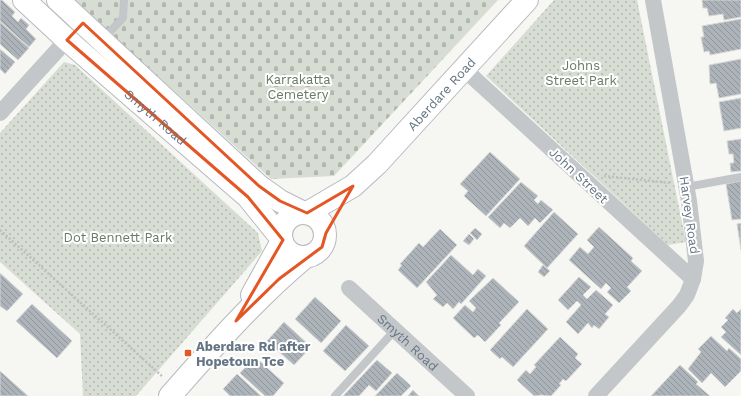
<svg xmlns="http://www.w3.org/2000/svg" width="741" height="396" viewBox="0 0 741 396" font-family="'Work Sans',sans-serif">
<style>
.cemetery{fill:url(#cemetery-stones)}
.park{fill:url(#park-dots)}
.building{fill:url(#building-back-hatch);stroke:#d7d7d5}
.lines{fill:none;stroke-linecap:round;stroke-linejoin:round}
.secondary-casing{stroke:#b6babf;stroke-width:24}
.path{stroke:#bdbfc1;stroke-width:2.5;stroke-dasharray:2 2;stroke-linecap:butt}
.lane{stroke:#c3c7ca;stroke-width:8}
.street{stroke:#c3c7ca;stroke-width:16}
.secondary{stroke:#fff;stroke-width:22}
.marked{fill:none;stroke:#e45624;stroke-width:3;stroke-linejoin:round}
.poi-dot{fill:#e45624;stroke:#fff;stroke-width:1.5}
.labels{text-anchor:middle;stroke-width:4;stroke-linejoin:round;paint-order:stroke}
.park-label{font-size:13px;fill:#687b63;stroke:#fff}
.street-label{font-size:13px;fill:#657584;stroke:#fff}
.poi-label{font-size:13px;font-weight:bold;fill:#657584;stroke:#fff;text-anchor:start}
</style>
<defs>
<pattern id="cemetery-stones" width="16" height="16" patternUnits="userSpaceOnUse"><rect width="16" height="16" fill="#d7ddd3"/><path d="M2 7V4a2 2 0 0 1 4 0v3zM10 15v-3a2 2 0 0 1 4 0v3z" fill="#b2b8b1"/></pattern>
<pattern id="park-dots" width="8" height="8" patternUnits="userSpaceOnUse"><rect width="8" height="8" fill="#d7ddd3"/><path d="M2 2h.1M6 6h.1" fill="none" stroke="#b2b8b1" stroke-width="1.8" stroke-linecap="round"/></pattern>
<pattern id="building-back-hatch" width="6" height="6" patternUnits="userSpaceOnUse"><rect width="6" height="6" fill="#acb3b9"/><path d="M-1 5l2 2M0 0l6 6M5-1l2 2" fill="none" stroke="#90969c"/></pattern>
</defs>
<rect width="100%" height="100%" fill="#f6f6f2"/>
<!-- cemetery -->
<path class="cemetery" d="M74,0H498L334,176L271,179Z"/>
<!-- park -->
<path class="park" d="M554,0H637L686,242L668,245L486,76Z
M64,62L75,65L258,233L262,251L136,396H83L80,334L0,262V133Z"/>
<!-- building -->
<path class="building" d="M0,0H2L15,12L12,16L18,22L21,18L29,25L26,29L36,39L29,47L0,21Z
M702,0H741V17L724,20L723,14L709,16L707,8H703Z
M741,19V49L710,55L709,51L704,52L701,37H704L702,26Z
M0,22L29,48L18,60L0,44Z
M0,49L15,62L5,74L0,69Z
M741,59V94L719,98L716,83L710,84L709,65Z
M741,98V128L724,131L719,102Z
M741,139V171L731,172L730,163H734L733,154H729L727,141Z
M490,152L520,179L486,216L464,196L468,191L460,184Z
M741,181V219L732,220L726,184Z
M521,182L538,196L534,200L538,204L541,200L553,210L540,223L535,218L528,226L520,218L510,228L504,223L500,228L488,217Z
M554,212L578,234L547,268L524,246Z
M741,223V250L737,224Z
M599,227L633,258L631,261L642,271L627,287L631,291L619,303L607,292L611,288L606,283L601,289L569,260L580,247L588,254L594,247L587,240Z
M475,228L482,234L477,240L470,233Z
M440,229L457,245L417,288L398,270L402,265L400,264L419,243L423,247Z
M469,234L474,239L469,245L463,241Z
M451,255L473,275L478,269L486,276L461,304L459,302L453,309L447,303L443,307L433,299L437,295L426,282Z
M543,265L550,271L544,277L538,272Z
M0,273L23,294L7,311L0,306Z
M579,277L591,287L583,295L587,299L596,290L613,305L605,314L609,317L599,329L594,325L592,328L588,323L578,334L566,322L581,305L577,301L568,310L558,300Z
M493,278L519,302L499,323L501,325L485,342L478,335L474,338L453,318L465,305L473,312L476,308L469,301Z
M315,297L341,321L321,343L295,319Z
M32,304L72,341L57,358L16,321Z
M527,309L548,329L513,367L502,357L500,359L490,350Z
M733,309L737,313L741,309V355L721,337L726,332L721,327L728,320L725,318Z
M284,322L311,347L294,365L267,341Z
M346,325L369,346L345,371L323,351Z
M711,336L727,351L729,348L741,359V371L725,387L711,373L702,383L688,369L701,352L698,349Z
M560,337L578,354L575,358L582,364L566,381L563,379L559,384L561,385L551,396L541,395L534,396L517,380L526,370L530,374L536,367L534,365Z
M255,357L284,383L273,396H265L240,373Z
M377,360L392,373L376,391L369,385L359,396H343Z
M680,365L698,382L696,384L710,396H651Z
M0,371L28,396H0Z
M397,373L411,386L401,396H375Z
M237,374L261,396H230L223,389Z
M413,390L419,396H408Z"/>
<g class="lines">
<!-- secondary casing -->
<g class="secondary-casing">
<g id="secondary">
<path id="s2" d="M24,0L67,40L248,197L281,238"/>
<path d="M58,0L259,186L280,201L302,212"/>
<circle cx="303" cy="235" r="22"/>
<path id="s3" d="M307,213L353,186L377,164L527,0"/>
<path d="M252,295L282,241"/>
<path d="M170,396C213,347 255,299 305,257"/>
</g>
</g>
<!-- path -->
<path class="path" d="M604,176L671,183
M0,230L163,377"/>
<!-- lane -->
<path class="lane" d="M103,39L123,18L124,0
M692,186L741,177
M335,396L395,330"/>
<!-- street -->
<g class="street">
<path d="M465,70L693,279"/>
<path d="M0,113L74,32"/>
<path id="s1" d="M349,288L467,396"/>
<path d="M596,396L679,306L687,295L693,279L696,261L689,201L653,0"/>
</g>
<!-- secondary -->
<use href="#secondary" class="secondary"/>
</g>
<!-- marked area -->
<path class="marked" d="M83,23L259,186L280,201L307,213L353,186L326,233L322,247L279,279L236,321L283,240L248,197L67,40Z"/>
<!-- markers -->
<rect class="poi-dot" x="184" y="349" width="8" height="8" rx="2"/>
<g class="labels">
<!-- park labels -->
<g class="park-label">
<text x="581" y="70">Johns<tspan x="581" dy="15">Street Park</tspan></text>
<text x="298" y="84">Karrakatta<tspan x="298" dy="15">Cemetery</tspan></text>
<text x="118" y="242">Dot Bennett Park</text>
</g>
<!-- street labels -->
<g class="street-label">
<text dy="5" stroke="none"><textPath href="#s3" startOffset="181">Aberdare Road</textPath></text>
<text dy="5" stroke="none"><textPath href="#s2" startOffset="176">Smyth Road</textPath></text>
<text transform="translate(579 175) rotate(43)" y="5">John Street</text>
<text transform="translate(690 215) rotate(82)" y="5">Harvey Road</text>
<text dy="5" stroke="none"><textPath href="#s1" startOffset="80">Smyth Road</textPath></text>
</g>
<!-- poi labels -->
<g class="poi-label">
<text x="196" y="351">Aberdare Rd after<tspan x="196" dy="15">Hopetoun Tce</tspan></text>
</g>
</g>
</svg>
